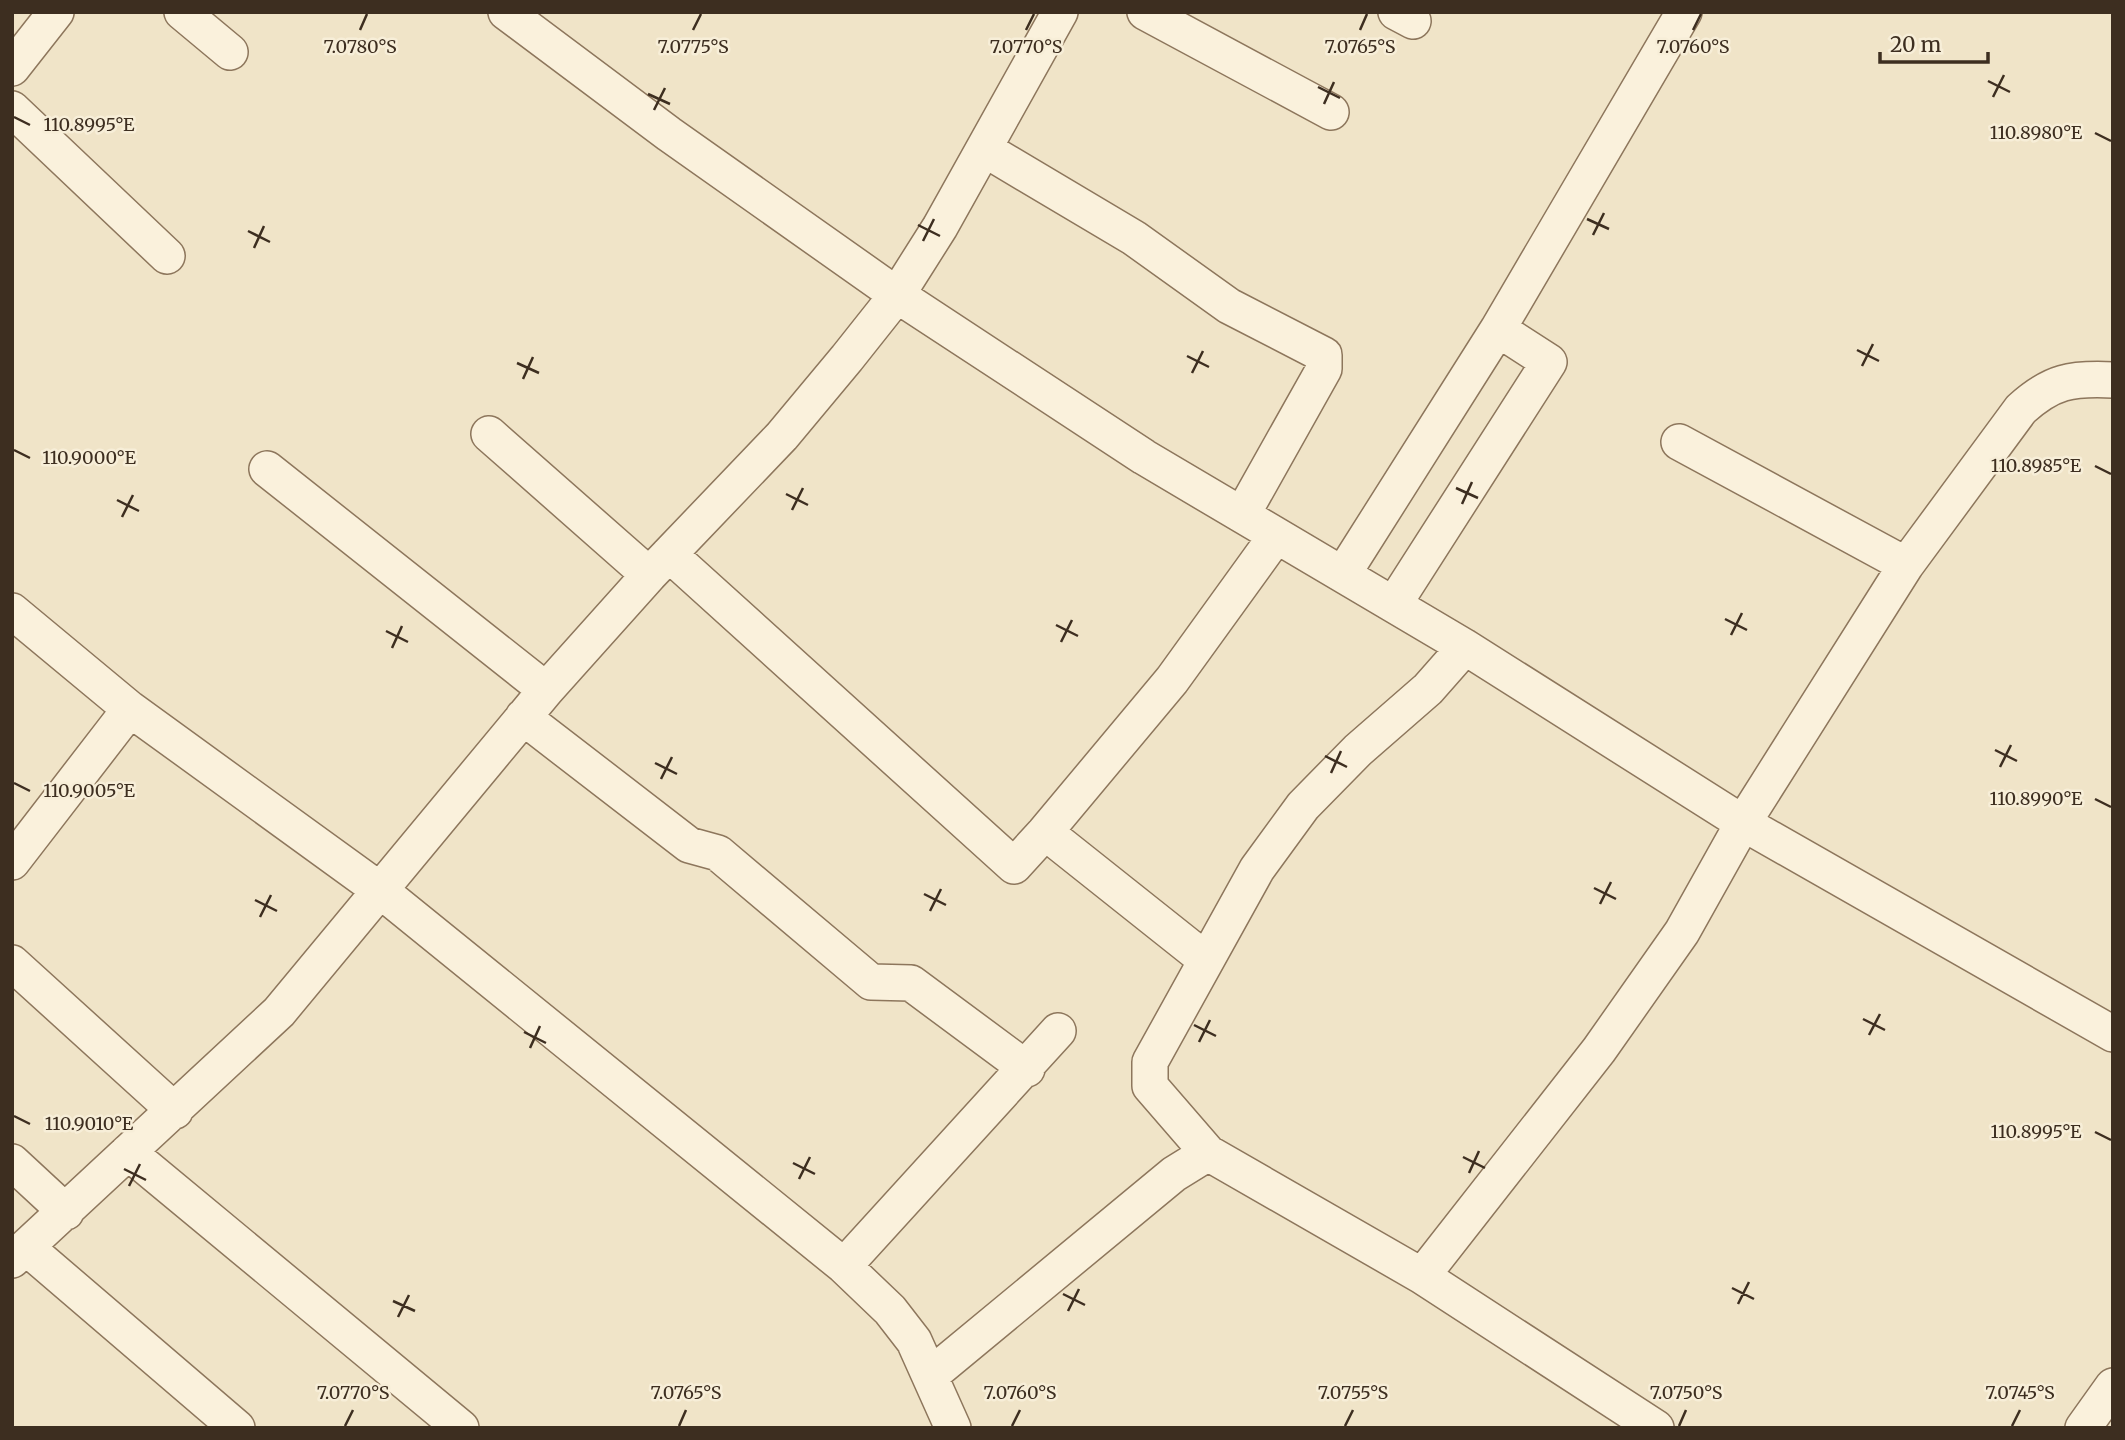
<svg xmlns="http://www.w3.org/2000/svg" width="2125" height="1440" viewBox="0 0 2125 1440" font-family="Merriweather,serif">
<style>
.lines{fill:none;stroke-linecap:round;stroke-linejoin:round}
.minor-casing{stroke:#8d765c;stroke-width:38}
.minor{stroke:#faf1dc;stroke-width:35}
.ticks{fill:none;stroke:#3d2e20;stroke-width:2.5}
.ticks-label{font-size:18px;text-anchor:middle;fill:#3d2e20;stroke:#f7eed8;stroke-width:5;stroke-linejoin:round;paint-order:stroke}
</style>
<rect width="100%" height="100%" fill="#f0e4c8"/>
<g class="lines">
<!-- minor casing -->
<g class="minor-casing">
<path id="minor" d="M182,12L230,52
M506,12L669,134L897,295L1144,457L1465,647L1743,823L2113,1034
M1145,12L1331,112
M1396,12L1413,21
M12,68L56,12
M12,109L167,256
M986,150L1134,238L1229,306L1324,355V369L1242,515
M489,434L649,575
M1679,442L1906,565
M267,469L546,690
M669,554L1014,866L1045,832L1206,960
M1343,574L1498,329L1684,12
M1394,604L1549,362L1498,329
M12,611L130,709L381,891L844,1266L890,1310L914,1341L953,1428
M523,717L689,845L718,853L871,982L911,983L1027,1069
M1045,832L1172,680L1276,536
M12,862L130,709
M12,963L175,1111
M128,1152L461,1428
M1208,1153L1150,1086V1062L1257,869L1303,806L1358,750L1428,689L1465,647
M12,1162L66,1212
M27,1248L237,1428
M12,1260L279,1012L546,690L649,575L782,436L847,358L897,295L940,227L1060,12
M844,1266L1058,1031
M931,1375L1174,1174L1208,1153L1422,1276
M1656,1428L1422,1276L1599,1050L1682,932L1743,823L1906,565L2021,409C2052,381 2071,378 2113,380
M2083,1428L2113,1386"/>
</g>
<!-- minor -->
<use href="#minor" class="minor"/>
</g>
<!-- ticks -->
<path class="ticks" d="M360,30L367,14M693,30L701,14M1026,30L1034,14M1360,30L1367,14M1693,30L1701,14M1988,81L2010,92M1318,87L1340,98M648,94L670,104M1993,97L2004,75M1324,104L1334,82M654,110L665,88M14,117L30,125M2095,133L2111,141M1587,219L1609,229M918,225L940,236M248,231L270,242M1593,235L1604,213M923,241L934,219M254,248L264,226M1857,350L1879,361M1187,356L1209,367M517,363L539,373M1862,366L1873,344M1192,373L1203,351M523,379L533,357M14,450L30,458M2095,466L2111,474M1456,488L1478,498M786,494L808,505M117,500L139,511M1462,504L1472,482M792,510L803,488M122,517L133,495M1725,619L1747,630M1056,625L1078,636M386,631L408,642M1731,635L1742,613M1061,642L1072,620M392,648L402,626M1995,750L2017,761M1325,756L1347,767M655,763L677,774M2000,767L2011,745M1331,773L1341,751M661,779L672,757M14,783L30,791M2095,799L2111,807M1594,888L1616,899M924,894L946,905M255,900L277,911M1600,904L1611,882M930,911L941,889M260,917L271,895M1863,1019L1885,1030M1194,1025L1216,1036M524,1032L546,1043M1869,1035L1880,1014M1199,1042L1210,1020M530,1048L540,1026M14,1116L30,1124M2095,1132L2111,1140M1463,1157L1485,1168M793,1163L815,1174M124,1169L146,1180M1469,1173L1479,1151M799,1179L810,1157M129,1186L140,1164M1732,1288L1754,1299M1063,1294L1085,1305M393,1301L415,1311M1738,1304L1749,1282M1068,1311L1079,1289M398,1317L409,1295M345,1426L353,1410M679,1426L686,1410M1012,1426L1020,1410M1345,1426L1353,1410M1679,1426L1686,1410M2012,1426L2020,1410"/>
<g class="ticks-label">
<text x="360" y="53">7.0780°S</text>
<text x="693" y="53">7.0775°S</text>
<text x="1026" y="53">7.0770°S</text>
<text x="1360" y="53">7.0765°S</text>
<text x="1693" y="53">7.0760°S</text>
<text x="89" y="131">110.8995°E</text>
<text x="2036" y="139">110.8980°E</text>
<text x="89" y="464">110.9000°E</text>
<text x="2036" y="472">110.8985°E</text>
<text x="89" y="797">110.9005°E</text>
<text x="2036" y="805">110.8990°E</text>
<text x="89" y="1130">110.9010°E</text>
<text x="2036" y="1138">110.8995°E</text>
<text x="353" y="1399">7.0770°S</text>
<text x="686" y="1399">7.0765°S</text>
<text x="1020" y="1399">7.0760°S</text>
<text x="1353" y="1399">7.0755°S</text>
<text x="1686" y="1399">7.0750°S</text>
<text x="2020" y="1399">7.0745°S</text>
</g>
<!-- border -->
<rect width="2125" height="1440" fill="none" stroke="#3d2e20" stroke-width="28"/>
<!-- scale -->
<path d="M1880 52v10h108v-10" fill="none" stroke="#3d2e20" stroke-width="3.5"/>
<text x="1890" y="52" font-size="21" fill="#3d2e20" stroke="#f7eed8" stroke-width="5" paint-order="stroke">20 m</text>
</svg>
